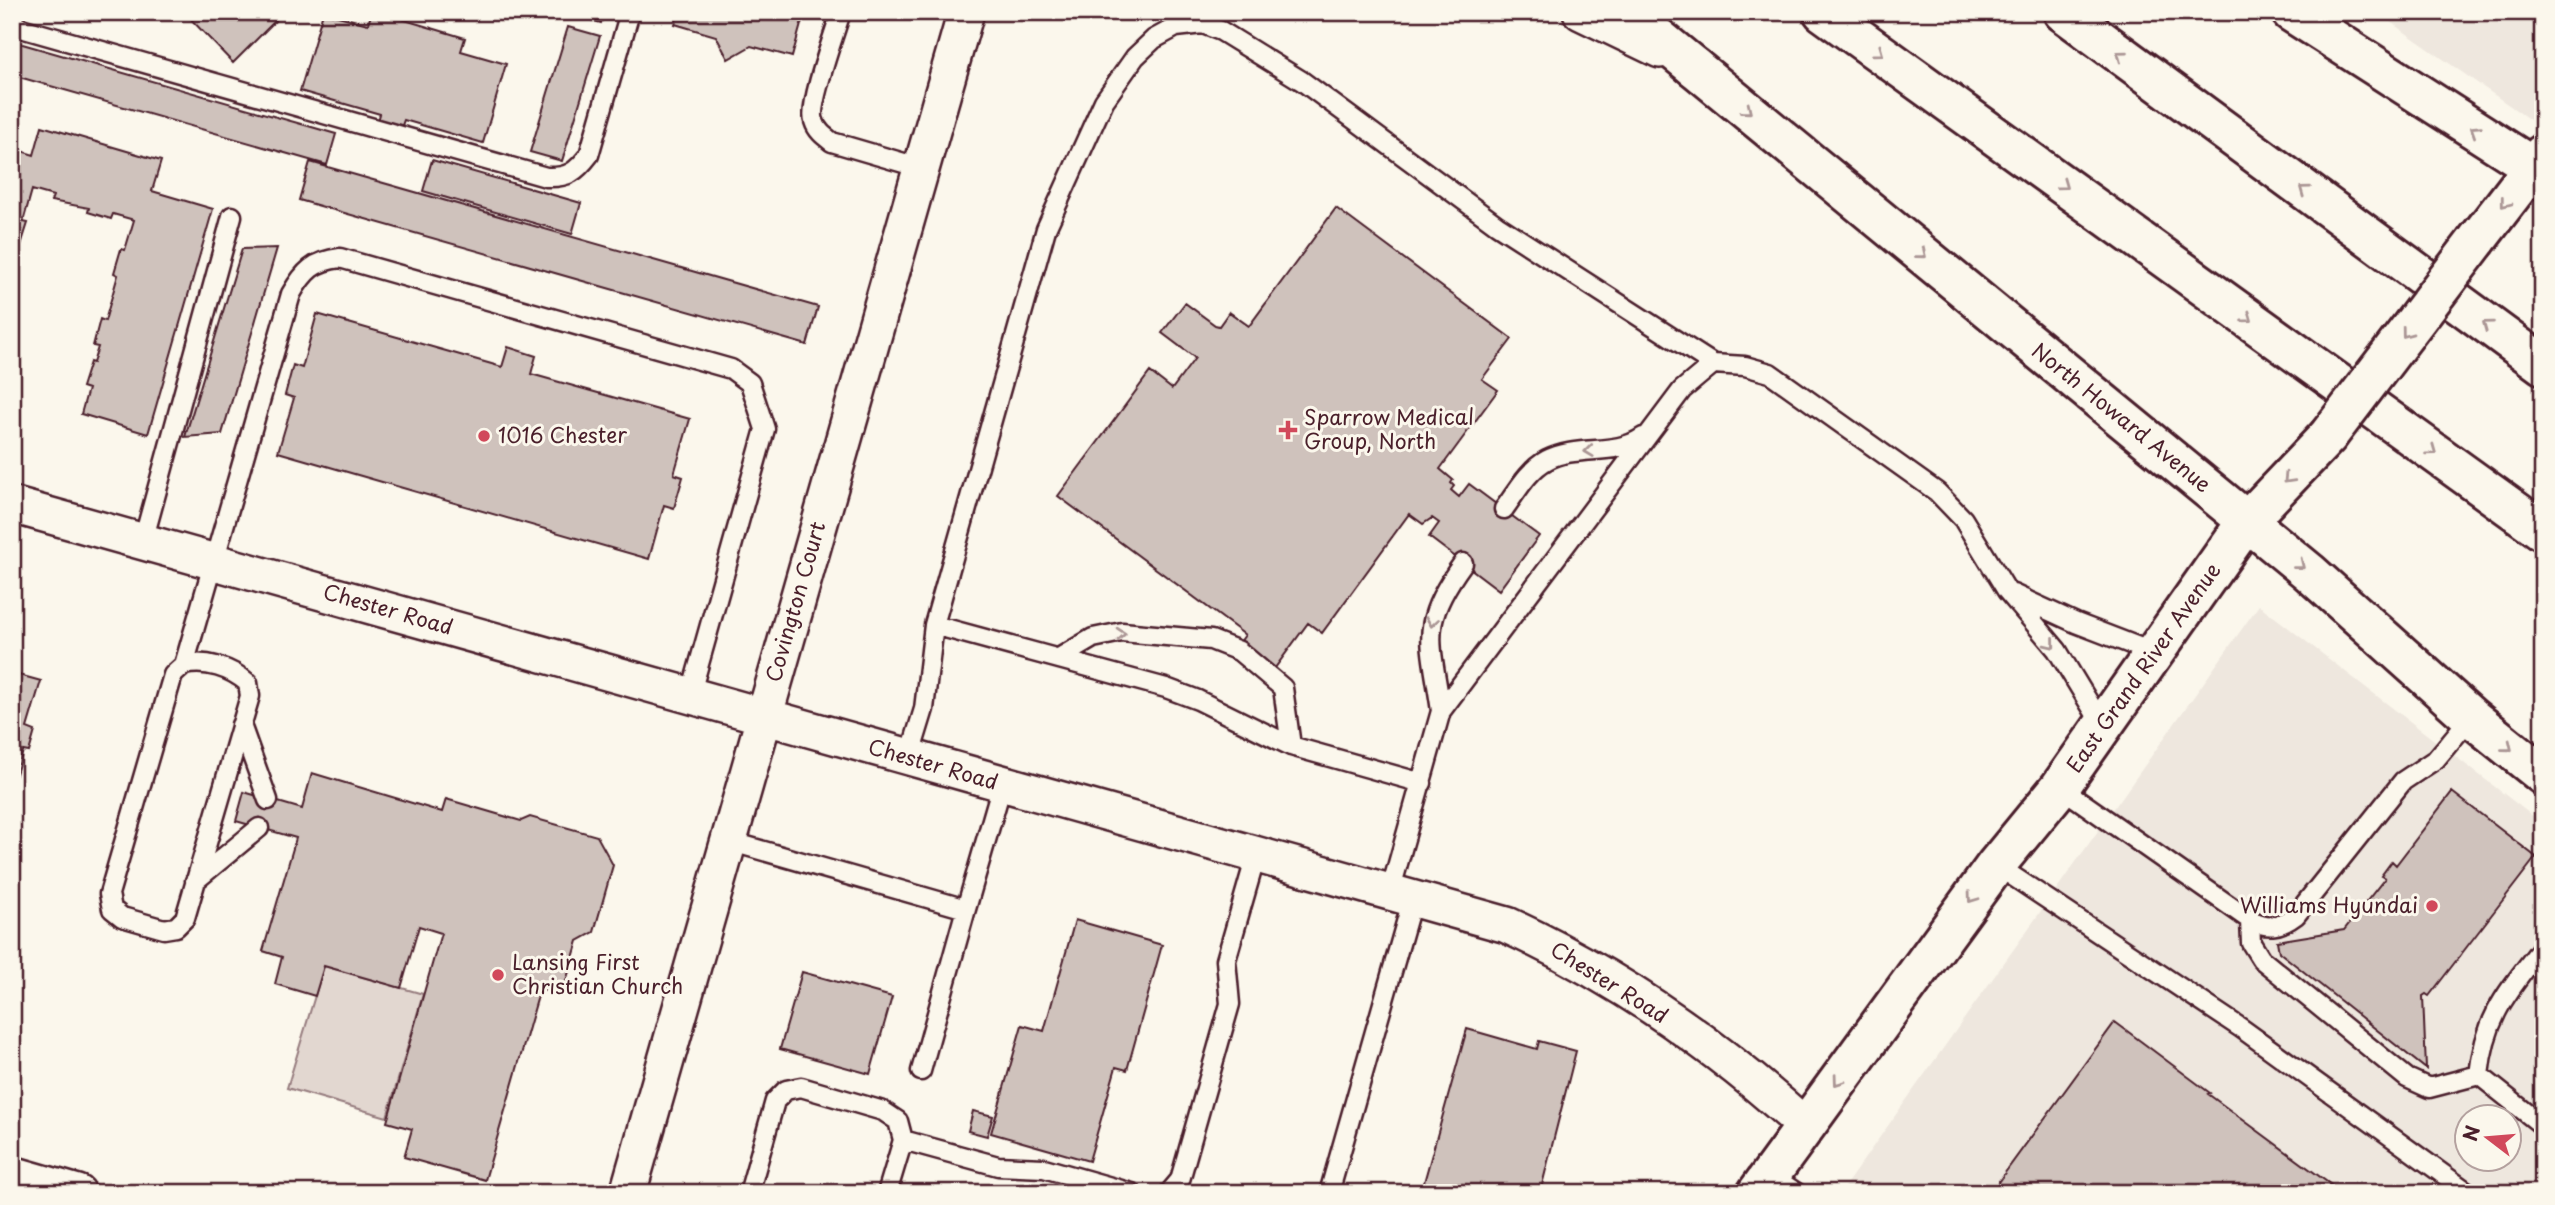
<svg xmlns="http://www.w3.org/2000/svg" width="2555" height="1205" viewBox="0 0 2555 1205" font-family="'Playpen Sans',sans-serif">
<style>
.built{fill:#eee7de;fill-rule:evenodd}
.green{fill:#e2d7d0;stroke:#967b7e;stroke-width:2}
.building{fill:#cfc2bc;stroke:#4a1f2b;stroke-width:2}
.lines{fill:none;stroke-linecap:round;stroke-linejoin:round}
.service-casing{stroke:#4a1f2b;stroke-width:23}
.minor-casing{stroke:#4a1f2b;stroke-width:40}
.tertiary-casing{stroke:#4a1f2b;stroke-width:44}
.primary-casing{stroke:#4a1f2b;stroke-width:44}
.motorway-casing{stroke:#4a1f2b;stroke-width:44}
.service{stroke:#fbf7ec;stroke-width:18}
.minor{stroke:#fbf7ec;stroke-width:35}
.tertiary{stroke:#fbf7ec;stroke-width:38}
.primary{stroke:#fbf7ec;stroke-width:38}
.motorway{stroke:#fbf7ec;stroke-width:38}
.primary-bridge-casing{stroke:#4a1f2b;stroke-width:44;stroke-linecap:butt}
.primary-bridge{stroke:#fbf7ec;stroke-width:38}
.oneway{stroke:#ab9695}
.poi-dot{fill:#d1495b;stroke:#fbf7ec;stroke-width:2.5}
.labels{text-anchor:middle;stroke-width:6;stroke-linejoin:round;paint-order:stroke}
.poi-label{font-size:21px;fill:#4a1f2b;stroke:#fbf7ec;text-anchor:start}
.street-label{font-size:21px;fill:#4a1f2b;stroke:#fbf7ec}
</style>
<rect width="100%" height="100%" fill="#fbf7ec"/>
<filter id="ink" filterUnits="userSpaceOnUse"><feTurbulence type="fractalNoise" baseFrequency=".0143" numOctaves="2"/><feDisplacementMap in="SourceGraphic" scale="14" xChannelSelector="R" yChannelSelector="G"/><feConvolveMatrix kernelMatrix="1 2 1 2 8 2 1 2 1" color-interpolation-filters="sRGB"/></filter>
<g filter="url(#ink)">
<!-- built -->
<path class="built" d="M2376,12H2543V129Z
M2259,605L2543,824V1193H1840ZM2468,1118H2510V1160H2468Z"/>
<!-- green -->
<path class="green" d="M324,966L423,994L387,1117L287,1088Z"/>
<!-- building -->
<path class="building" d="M184,12H284L233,63Z
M323,12L368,24L372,12H378L465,38L461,51L506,64L483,143L404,120L401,128L378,121L380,114L300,91Z
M563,12H604L601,23Z
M679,12H813L803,17L792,57L751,46L728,59L716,36L675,24Z
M568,27L600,36L562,161L530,152Z
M12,41L336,134L327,165L12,75Z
M42,126L161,161L152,191L213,209L148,434L81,414L88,389L82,387L90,362L93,363L98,347L93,346L100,319L105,321L118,275L114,273L121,249L125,250L134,220L113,214L111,219L88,212L89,208L51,201L53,196L32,190L23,222L28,223L21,245H16L12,258V148L34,155Z
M432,160L581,203L572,234L423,191Z
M310,162L818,307L807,345L299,200Z
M1336,208L1512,339L1482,379L1498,390L1440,469L1453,480L1451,483L1454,486L1451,490L1459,497L1469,484L1539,536L1499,590L1429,537L1439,523L1432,518L1423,524L1409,514L1322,633L1308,623L1272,672L1237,646L1245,635L1058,496L1150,372L1172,389L1195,358L1162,333L1185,303L1215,325L1219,326L1229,312L1249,326Z
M277,248L222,434L185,437L242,249Z
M317,314L502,367L508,347L536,356L531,374L690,419L674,474L683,477L674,508L664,505L649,559L278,452L294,398L285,395L293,365L302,368Z
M12,673L41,681L27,728L35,731L29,752L23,751L12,787Z
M312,773L442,812L446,799L521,821L530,817L597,836L613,865L594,932L578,941L562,995L540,989L485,1180L404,1157L412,1129L387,1122L441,933L419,926L401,988L324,966L315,996L275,984L282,957L263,951L296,838L236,821L244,792L302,809Z
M2452,792L2536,857L2429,996L2426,994L2423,996L2426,1069L2279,952L2277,941L2344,930L2385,878L2381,876L2392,861L2396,865Z
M1075,920L1162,945L1127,1070L1116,1067L1089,1161L991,1133L1022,1025L1044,1031Z
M802,972L892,997L870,1074L780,1049Z
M2115,1022L2210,1093L2208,1094L2342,1193H1999L2002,1190L1996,1185Z
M1467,1029L1537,1049L1539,1041L1576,1051L1540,1193H1421Z
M973,1111L993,1116L987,1136L968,1131Z"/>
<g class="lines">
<!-- service casing -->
<g class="service-casing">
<path id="service" d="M841,12C835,32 808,106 814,121C817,131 824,136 832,142L921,168
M12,22L21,28L546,177C568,178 576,172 589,155L630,12
M1504,509C1516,493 1528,470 1547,460C1577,444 1615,457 1643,437
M143,541L232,216
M2013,594L2076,623L2154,653
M934,625L1166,688L1198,700L1291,746L1422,783
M1059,658L1093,638L1122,632L1211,640L1239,651L1283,688L1291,746
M184,665C206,660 231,668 248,683L250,696L185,918L176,927L164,929L122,917L112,909L109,894L173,675L184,665L291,294C304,271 314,261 340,258L731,369L750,383L765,429L690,696
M1441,711C1431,639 1418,625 1463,563
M241,725L268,800
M909,758L924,709L934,625L1046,229L1104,101L1135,57L1154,39L1176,27L1203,24L1221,31L1302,81L1497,225L1713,364
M2060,787L2250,920L2251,943L2261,959L2407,1078L2429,1088L2479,1075
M729,841L966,909L921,1071
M1996,865L2241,1028L2469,1193
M195,881L259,828
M1390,892L1441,711L1682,390L1713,364L1745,366L1770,373L1937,492L1963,519L2007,591L2057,650L2103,726
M966,909L1002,785
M2250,920C2269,929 2280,927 2296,915L2403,781L2436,759L2471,717
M2543,946C2508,992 2485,1015 2479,1075L2543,1126
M903,1140L998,1166L1044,1168L1132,1193
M1770,1175L1797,1193
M749,1193L775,1101L786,1090L801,1087L883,1111L898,1121L903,1140L887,1193
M1169,1193L1180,1180L1230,1004L1226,960L1256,856
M1329,1193L1413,898"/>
</g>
<!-- minor casing -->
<g class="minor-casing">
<path id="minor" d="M1581,12L1660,50
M12,505L1507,925C1615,975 1717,1046 1805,1126
M12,1174L78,1193
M628,1193L966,12"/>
</g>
<!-- tertiary casing -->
<g class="tertiary-casing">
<path id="tertiary" d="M1694,67L2309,572L2471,717L2543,775"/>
</g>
<!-- primary casing -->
<g class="primary-casing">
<path id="primary" d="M2477,240L2543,154
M1757,1193L1996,865L2060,787L2247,521L2328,436"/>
</g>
<!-- motorway casing -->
<g class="motorway-casing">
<path id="motorway" d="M1627,12L1694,67
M1823,12L2543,531
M2063,12L2543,365
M2291,12L2533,167"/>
</g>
<!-- service -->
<use href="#service" class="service"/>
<!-- minor -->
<use href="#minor" class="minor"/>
<!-- tertiary -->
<use href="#tertiary" class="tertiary"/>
<!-- primary -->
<use href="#primary" class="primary"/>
<!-- motorway -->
<use href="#motorway" class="motorway"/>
<!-- primary-bridge casing -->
<g class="primary-bridge-casing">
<path id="primary-bridge" d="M2328,436L2477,240"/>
</g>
<!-- primary-bridge -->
<use href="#primary-bridge" class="primary-bridge"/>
</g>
<!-- one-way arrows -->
<defs><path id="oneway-chevron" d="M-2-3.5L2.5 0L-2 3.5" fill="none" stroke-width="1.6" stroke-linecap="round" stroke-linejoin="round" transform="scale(1.75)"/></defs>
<g class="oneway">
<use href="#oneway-chevron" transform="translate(1879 52) rotate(36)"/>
<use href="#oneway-chevron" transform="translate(2121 55) rotate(-144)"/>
<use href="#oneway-chevron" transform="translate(1747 110) rotate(39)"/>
<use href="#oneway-chevron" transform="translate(2475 130) rotate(-147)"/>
<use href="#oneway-chevron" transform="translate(2063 185) rotate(36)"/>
<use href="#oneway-chevron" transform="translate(2304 190) rotate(-144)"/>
<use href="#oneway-chevron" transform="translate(2505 203) rotate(128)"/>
<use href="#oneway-chevron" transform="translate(1922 254) rotate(39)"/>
<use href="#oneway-chevron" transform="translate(2248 318) rotate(36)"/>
<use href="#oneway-chevron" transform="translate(2487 325) rotate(-144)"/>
<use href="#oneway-chevron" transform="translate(2406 333) rotate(127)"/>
<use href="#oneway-chevron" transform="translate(1589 451) rotate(173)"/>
<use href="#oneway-chevron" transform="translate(2432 451) rotate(36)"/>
<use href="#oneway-chevron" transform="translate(2288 479) rotate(134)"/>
<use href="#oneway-chevron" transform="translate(2300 565) rotate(39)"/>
<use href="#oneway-chevron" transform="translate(1432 622) rotate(98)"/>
<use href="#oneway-chevron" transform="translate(1121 634) rotate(-4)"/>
<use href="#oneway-chevron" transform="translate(2051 644) rotate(51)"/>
<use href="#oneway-chevron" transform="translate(2508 747) rotate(39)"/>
<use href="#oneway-chevron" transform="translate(1972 898) rotate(126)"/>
<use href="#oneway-chevron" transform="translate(1838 1081) rotate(126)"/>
</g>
</g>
<!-- markers -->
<g class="poi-dot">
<path d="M1284.5 419.5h7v7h7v7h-7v7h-7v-7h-7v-7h7z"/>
<circle cx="484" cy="436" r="7"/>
<circle cx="2432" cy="906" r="7"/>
<circle cx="498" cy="975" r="7"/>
</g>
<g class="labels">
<!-- poi labels -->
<g class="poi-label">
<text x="1304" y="425">Sparrow Medical<tspan x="1304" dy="24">Group, North</tspan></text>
<text x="498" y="443">1016 Chester</text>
<text x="2418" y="913" text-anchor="end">Williams Hyundai</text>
<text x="512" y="970">Lansing First<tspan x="512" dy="24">Christian Church</tspan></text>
</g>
<!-- street labels -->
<g class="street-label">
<text transform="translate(2121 418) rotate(39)" y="7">North Howard Avenue</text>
<text transform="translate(796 602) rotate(-74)" y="7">Covington Court</text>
<text transform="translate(388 610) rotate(16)" y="7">Chester Road</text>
<text transform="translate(2144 668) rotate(-55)" y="7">East Grand River Avenue</text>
<text transform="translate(933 765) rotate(16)" y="7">Chester Road</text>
<text transform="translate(1609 983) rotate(32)" y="7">Chester Road</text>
</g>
</g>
<!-- margin -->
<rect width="2555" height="1205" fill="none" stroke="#fbf7ec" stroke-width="42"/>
<rect x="21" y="21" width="2513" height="1163" fill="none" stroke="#4a1f2b" stroke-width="2.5" filter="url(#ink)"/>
<!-- north arrow -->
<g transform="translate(2488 1138) rotate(286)"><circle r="33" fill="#fbf7ec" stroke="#b4a19f" stroke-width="2"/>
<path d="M0-5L12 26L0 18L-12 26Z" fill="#d1495b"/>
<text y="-10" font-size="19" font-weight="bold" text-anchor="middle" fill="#4a1f2b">N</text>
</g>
</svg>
